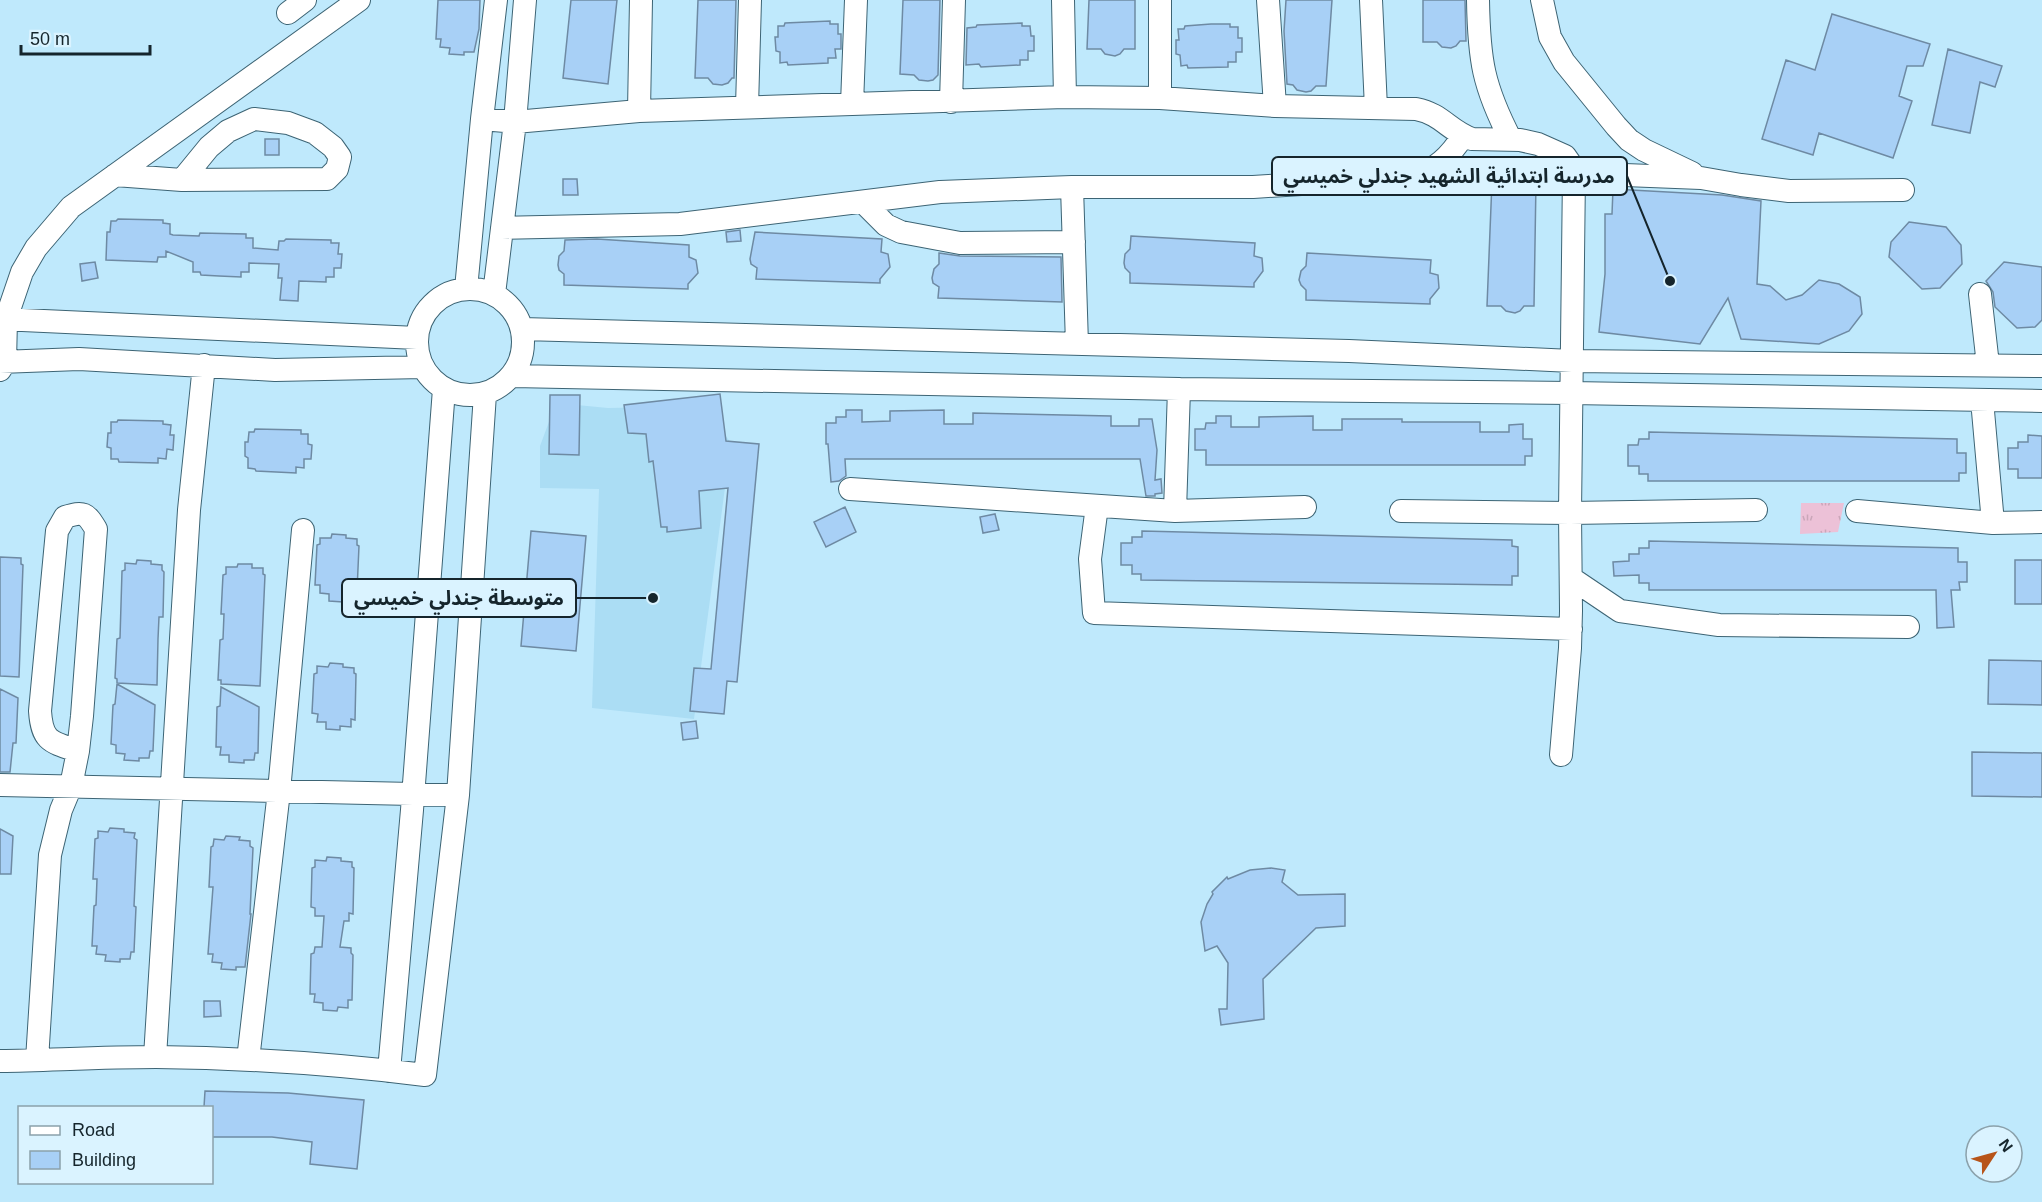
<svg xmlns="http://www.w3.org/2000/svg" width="2042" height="1202" viewBox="0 0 2042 1202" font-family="Helvetica,'Noto Sans Arabic',sans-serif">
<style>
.built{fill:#abddf4}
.park{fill:url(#park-tufts)}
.building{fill:#a8d0f6;stroke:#6e8aa3;stroke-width:1.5}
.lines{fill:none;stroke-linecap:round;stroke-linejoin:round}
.minor-casing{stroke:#3d6474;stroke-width:24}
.minor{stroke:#fff;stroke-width:22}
.leader{fill:none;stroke:#15252c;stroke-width:2}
.callout-dot{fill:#15252c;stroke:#daf3ff;stroke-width:2}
.callout{fill:#daf3ff;stroke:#15252c;stroke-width:2}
.callout-label{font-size:20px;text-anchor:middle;font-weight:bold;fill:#15252c}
</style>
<defs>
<pattern id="park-tufts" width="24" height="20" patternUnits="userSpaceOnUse" patternTransform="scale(1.5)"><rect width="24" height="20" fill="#ecc1d7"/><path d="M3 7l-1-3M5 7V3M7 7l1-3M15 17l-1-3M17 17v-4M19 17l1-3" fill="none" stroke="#caa6b9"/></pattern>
</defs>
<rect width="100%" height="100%" fill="#bfe9fc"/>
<!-- built -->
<path class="built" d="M556,403L608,408L703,406L731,443L694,719L592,708L599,489L540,488V446Z"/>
<!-- park -->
<path class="park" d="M1801,503H1844L1838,532L1800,534Z"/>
<!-- building -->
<path class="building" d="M438,0H480L479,29L474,52H464V55L449,54L450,48L440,47L441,39H436Z
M571,0H617L608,84L563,78Z
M698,0H736L734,78H732L728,83L722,85L713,84L708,78H695Z
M903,0H940L938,75L933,80L928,81L919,80L914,75L900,74Z
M1089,0H1135V49H1124L1120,54L1115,56L1105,54L1101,49H1087Z
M1286,0H1332L1326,86H1316L1311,91L1306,92L1297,90L1293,85L1287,84L1284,31Z
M1423,0H1465L1466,41H1460L1456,46L1451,48L1442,47L1437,42H1423Z
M1832,14L1930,44L1923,66H1907L1899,96L1912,101L1893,158L1819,133L1813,155L1762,139L1786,60L1815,70Z
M830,21V24H838V34H841V49H835L836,58H828V63L788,65L787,62L780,63V52L776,51L775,37H778V26H784L785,23Z
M1022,23V26H1030L1031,36H1034V51H1028V60H1020V65L981,67L979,64L966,65L967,28L976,27L977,25Z
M1211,24H1230V27H1238V38H1242V52H1236V62H1228V67L1188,68L1187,65L1181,66L1180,55L1176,54V40H1179L1178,29H1184L1185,26Z
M1948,49L2002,66L1995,87L1980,82L1970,133L1932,125Z
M265,139H279V155H265Z
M1514,172L1519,173L1531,182H1536L1534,306H1524L1520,311L1515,313L1506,311L1501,306H1487L1492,181L1504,182L1507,174Z
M563,179H577L578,195H563Z
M1613,189L1722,195L1761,201L1757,284L1770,286L1786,300L1802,295L1819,280L1839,284L1860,297L1862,314L1849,331L1819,344L1741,339L1728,298L1700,344L1599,332L1605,274V214H1612Z
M118,219L163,220V223L170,224V234L173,235L199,236L200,233L246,234V238H253V248L278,250L279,241H284L286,239L331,240V243H339L338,254H342L341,268H334V277H326V282L299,281L298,301L280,300L282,278H278L279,264L249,263V272H241V277L219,276L201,275L200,272H193V262L166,251V257H158L157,262L106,260L107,232H110L111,221H116Z
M1909,222L1946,227L1961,245L1962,264L1940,288L1922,289L1889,257L1891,242Z
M740,230L741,241L727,242L726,232Z
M755,232L882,239L881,252L888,254L890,267L880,279V283L756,279L757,268L751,264L750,259Z
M1131,236L1255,243L1254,256L1262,258L1263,271L1254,283V287L1130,283V273L1125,268L1124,263L1125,254L1130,249Z
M597,239L689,245V257L696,260L698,273L688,284V289L564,285V274L559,270L558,265L559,256L564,251L565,240Z
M939,253L960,256L1061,257L1062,302L938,298L939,287L933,283L932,278L934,269L939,264Z
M1307,253L1431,260L1430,273L1438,275L1439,288L1430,299V304L1306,300V290L1301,285L1299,280L1301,271L1306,266Z
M95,262L98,278L82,281L80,264Z
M2004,262L2042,267V320L2035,327L2017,328L1995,307L1993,292L1986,281Z
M720,394L726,441L759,444L737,682L727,681L724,714L690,711L694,668L711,669L728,488L699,491L701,528L667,532V527H661L653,461L649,462L646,434L628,433L624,405Z
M550,395H580L579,455L549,454Z
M846,410H862V422L890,421V411L944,410V424H973V413L1111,416V426H1139V419H1152L1157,450L1155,480L1161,479L1162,493L1155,494V496H1146L1140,459H845L846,476L839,481L831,482L828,444H826V423H836V417H846Z
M1216,416H1231V427H1259V417L1313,416V430H1342V419H1402V422H1480V432H1509V425L1523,424V439H1532V456H1525V465H1206V450H1195V429H1205L1206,423H1216Z
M118,420L163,421V424L171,425L170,435H174L173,450L167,449L166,459L158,458V463L119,462L118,459H111V448L107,447L108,433H111V422H117Z
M255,429L301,430V434H308V444L312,445L311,459H304V468L296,467V473L256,471L255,469L248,468V458L245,456V442H248L249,432H254Z
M1649,432L1957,439V453H1966V473H1959V481H1648V474H1639V466H1628V445H1638L1639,439H1649Z
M2028,435L2042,436V478H2018V469H2008V448H2018V442H2028Z
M845,507L856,532L826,547L814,522Z
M995,514L999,530L983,533L980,517Z
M531,531L586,536L576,651L521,646Z
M1142,531L1512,540V546L1518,547V576H1512V585L1141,580V574H1132V565H1121V543H1132V537H1142Z
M332,534L346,535V538L357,539V545L359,546L357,591H354V599L343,598V602L329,601V594L320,593V585H315L317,545L320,544V538H331Z
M1649,541L1958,548V562H1967V582H1959L1960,590H1951L1954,627L1937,628L1936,590H1649V583H1639V575L1614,576L1613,562L1629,561V554H1639V548H1649Z
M0,557L21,558V564L23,565L19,677L0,676Z
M137,560L151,561V564L162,565V570L164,572L163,617H159L158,639L157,685L117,683V679L115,678L117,639L120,638L122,571L125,570V563L136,564Z
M2015,560H2042V604H2015Z
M238,564H252V568H263V574L265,575L260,686L221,684V680H218L220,640L223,639L224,614H221L223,575L226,574V567H237Z
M1989,660L2042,661V705L1988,704Z
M330,663L343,664V667L354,668V673L356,674L355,720L351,719V727L340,726V730L326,729V722H317L318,714L312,713L314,674L317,673V666L328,667Z
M117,684L155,705L153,751H150L149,758H139V761L124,760L125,754L116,753V745L111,744L113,705L115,704Z
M221,687L259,707L258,753H255L254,760H244V763L229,762V755H220L221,747H216L217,707L220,706Z
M0,689L18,698L16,743H13L10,772H0Z
M696,721L698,738L683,740L681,723Z
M1972,752L2042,753V797L1972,796Z
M110,828L124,829V832L135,833L134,838L137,840L134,906L136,907L134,952H131L130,959H120V962L105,961L106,955L96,954L97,946H92L94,906L96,905L97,879H93L95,839L98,838V831L108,832Z
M0,829L13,836L11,874H0Z
M226,836L240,837L239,840L250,841V846L253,848L250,914H251L245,967H236V970L221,969L222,963L212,962L213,954H208L213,887H209L211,847L213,846L214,839L224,840Z
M327,857L341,858V861L352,862V867L354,868L353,914L349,913V921H344L340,947L351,948V953L353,955L352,1000H348V1008L338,1007L337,1011L323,1010V1003L314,1002L315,994H310L311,954L314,953L315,947H322L324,916H315V908L311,907L312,868L315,867V860L326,861Z
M1271,868L1285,870L1282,882L1298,895L1345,894V926L1316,928L1263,979L1264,1019L1221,1025L1219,1009H1227L1228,963L1217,946L1205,951L1201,922L1207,904L1213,894L1212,892L1227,877L1228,879L1250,870Z
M204,1001H220L221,1016L204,1017Z
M205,1091L288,1093L364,1100L357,1169L310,1164L312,1142L272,1137H212V1107H204Z"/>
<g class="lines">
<!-- minor casing -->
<g class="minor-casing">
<path id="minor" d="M1063,0L1065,97
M1160,0V98
M1268,0L1275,106
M1371,0L1376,108
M1478,0C1479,60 1483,86 1511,140
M1542,0L1550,37L1564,62L1616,126L1629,140L1644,150L1692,173
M288,13L305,0
M951,102L954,0
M852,104L856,0
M747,107L750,0
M639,111L641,0
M482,119L515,122L639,111L1065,97L1160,98L1275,106L1416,109C1442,114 1449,131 1472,139L1520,140L1538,144L1565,156L1572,166L1574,173L1570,513L1571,611L1570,648L1561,755
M1574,173L1701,178L1741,185L1789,191L1903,190
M115,175L182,180L327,179L337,169L340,157L333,147L315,133L288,123L254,119L228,131L209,147L182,180
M1072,187L1077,344
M864,203L886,225L901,232L960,243L1074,242
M502,228L680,224L940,192L1072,187H1253L1413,177C1436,170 1450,156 1463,136
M417 342a53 53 0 1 1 106 0a53 53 0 1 1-106 0Z
M466,289L482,119L496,0
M494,294L515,122L525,0
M1980,294L1988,365
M0,319L417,338
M522,329L1349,351L1572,361L2042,366
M0,362L79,359L275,370L423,367
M0,370L5,362L6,319L22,272L36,248L71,207L359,0
M513,376L1179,389L1571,393L2042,401
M1179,389L1175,511L1305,507
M850,489L1175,511
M1097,506L1090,559L1094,613L1571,629
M1401,511L1570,513L1756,510
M1857,511L1993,523L1982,400
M1993,523L2042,522
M1571,578L1620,611L1719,625L1908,627
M0,785L458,795
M155,1057L189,510L204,365
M37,1060L50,855L61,810L71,786L78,751L82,716L96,529C86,513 84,511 65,517L57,531L40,711C42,741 50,742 78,751
M248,1060L279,791L303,530
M0,1061C52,1060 104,1057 156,1057C245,1058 336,1064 425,1075L458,795L485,394
M389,1071L412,810L444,389"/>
</g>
<!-- minor -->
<use href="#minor" class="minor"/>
</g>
<!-- callouts -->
<path class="leader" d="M1670 281L1627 176M653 598L576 598"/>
<g class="callout-dot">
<circle cx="1670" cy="281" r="6"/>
<circle cx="653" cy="598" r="6"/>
</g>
<g class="callout">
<rect x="1272" y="157" width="355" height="38" rx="6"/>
<rect x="342" y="579" width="234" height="38" rx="6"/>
</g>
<g class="callout-label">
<text x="1449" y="183">مدرسة ابتدائية الشهيد جندلي خميسي</text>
<text x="459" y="605">متوسطة جندلي خميسي</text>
</g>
<!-- legend -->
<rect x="18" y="1106" width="195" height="78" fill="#daf3ff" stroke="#8ba1ab" stroke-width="1.5"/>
<rect x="30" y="1126" width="30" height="9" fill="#ffffff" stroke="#8ba1ab" stroke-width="1.5"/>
<text x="72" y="1136" font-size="18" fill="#15252c">Road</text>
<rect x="30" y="1151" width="30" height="18" fill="#a8d0f6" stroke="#8ba1ab" stroke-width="1.5"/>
<text x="72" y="1166" font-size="18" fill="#15252c">Building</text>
<!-- north arrow -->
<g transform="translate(1994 1154) rotate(54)"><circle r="28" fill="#daf3ff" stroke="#8ba1ab" stroke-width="1.5"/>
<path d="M0-4.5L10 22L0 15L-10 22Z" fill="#b75419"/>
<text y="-9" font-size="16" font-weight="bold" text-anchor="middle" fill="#15252c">N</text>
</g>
<!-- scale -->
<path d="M21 45v9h129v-9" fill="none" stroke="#15252c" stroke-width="3"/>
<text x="30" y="45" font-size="18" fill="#15252c" stroke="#daf3ff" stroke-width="4.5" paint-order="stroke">50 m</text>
</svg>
